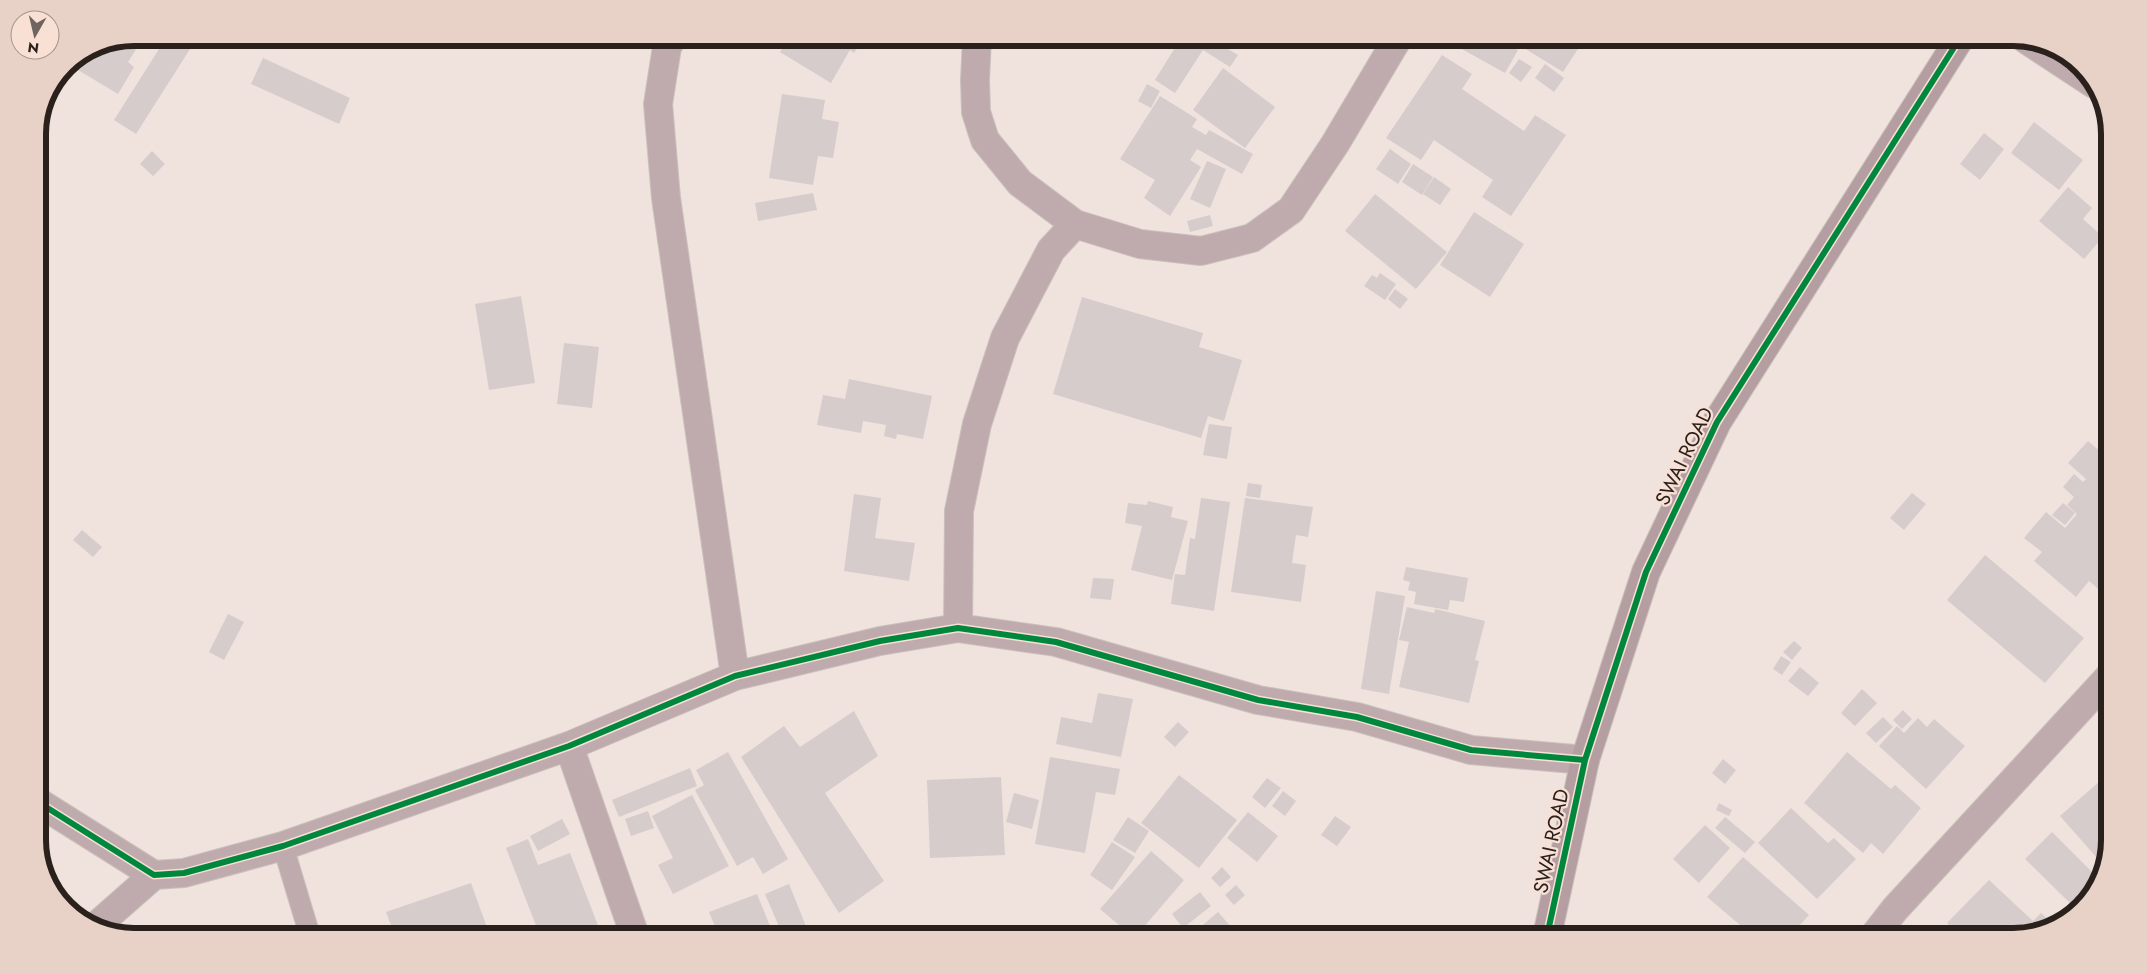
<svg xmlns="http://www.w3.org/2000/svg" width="2147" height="974" viewBox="0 0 2147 974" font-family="Jost,sans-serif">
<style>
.building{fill:#d6cccc}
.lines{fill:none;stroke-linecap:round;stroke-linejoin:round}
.lane-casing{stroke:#cbc1bc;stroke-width:22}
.street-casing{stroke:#cbc1bc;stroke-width:30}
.secondary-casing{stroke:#cbc1bc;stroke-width:30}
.lane{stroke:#bfabae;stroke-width:20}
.street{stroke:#bfabae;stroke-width:28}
.secondary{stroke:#b59ea2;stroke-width:28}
.cycleway-casing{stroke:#f8e0d5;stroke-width:9}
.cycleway{stroke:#00873e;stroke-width:6}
.labels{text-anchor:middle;stroke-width:4.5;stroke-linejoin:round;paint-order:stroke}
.street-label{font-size:20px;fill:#2a211d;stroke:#f8e0d5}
.rim{fill:none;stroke:#2a211d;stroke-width:6}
</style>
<rect width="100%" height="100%" fill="#f0e3dd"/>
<!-- building -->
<path class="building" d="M134,38L142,40L128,62L134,67L118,94L68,64L98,45Z
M166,38H171L190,49L136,134L114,120Z
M789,38H863L854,53L850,50L831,83L780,52Z
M1181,38H1209L1238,55L1230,67L1203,50L1175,93L1155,80Z
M1442,38H1495L1518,50L1505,73Z
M1508,38H1585L1563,72Z
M1442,55L1472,74L1462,89L1524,131L1535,115L1566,135L1511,216L1482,197L1493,180L1434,140L1421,160L1386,138Z
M263,58L350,98L339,124L251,84Z
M1519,59L1532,67L1521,82L1509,73Z
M1545,64L1564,78L1554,92L1535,78Z
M1223,68L1275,107L1245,148L1193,110Z
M1147,84L1160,91L1151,108L1138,101Z
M782,94L825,100L822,119L839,122L833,158L818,156L813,185L769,178Z
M1160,96L1197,119L1192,127L1206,135L1209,130L1253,154L1242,174L1197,149L1190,160L1201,167L1170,216L1144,198L1155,180L1120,159Z
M2034,122L2083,160L2059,190L2011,153Z
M1984,133L2004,149L1980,180L1960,164Z
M1390,149L1411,164L1398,184L1376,169Z
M152,151L165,164L153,176L140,164Z
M1207,161L1226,169L1210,208L1190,199Z
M1413,164L1433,177L1422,195L1402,182Z
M1434,177L1451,189L1440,205L1423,194Z
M2068,187L2092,208L2083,219L2103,237L2084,259L2039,221Z
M813,193L817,210L758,221L755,203Z
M1375,194L1447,252L1416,289L1345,231Z
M1474,212L1524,244L1490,297L1440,265Z
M1210,215L1213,226L1190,232L1187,221Z
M1380,273L1396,284L1385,300L1364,286L1372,275L1377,278Z
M1395,289L1408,299L1400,309L1388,299Z
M521,296L535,383L489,390L475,304Z
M1082,297L1203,333L1199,347L1242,360L1224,421L1208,416L1201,438L1053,394Z
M564,343L599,347L592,408L557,404Z
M849,379L932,396L923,439L897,434L896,439L884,436L886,425L863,421L861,433L817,425L823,395L845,399Z
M1209,424L1232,427L1227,459L1203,455Z
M2088,441L2109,459V598L2089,581L2076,597L2034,561L2042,552L2024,538L2046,512L2065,528L2077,514L2067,505L2074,497L2063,487L2074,474L2083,482L2086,479L2068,463Z
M1248,483L1262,485L1260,498L1246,496Z
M1912,493L1926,504L1904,530L1890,518Z
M854,494L881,498L875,538L915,543L909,581L844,571Z
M1201,498L1230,502L1214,611L1171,604L1175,574L1185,575L1190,538L1195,539Z
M1245,498L1313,507L1308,537L1296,535L1292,563L1306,565L1301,602L1231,592Z
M1148,501L1173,507L1171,517L1188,521L1172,580L1131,570L1142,526L1125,523L1128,503L1147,505Z
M2063,503L2075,513L2065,525L2052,515Z
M82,530L102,547L93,557L73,540Z
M1985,555L2084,638L2045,683L1947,600Z
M1406,567L1468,578L1464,602L1450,600L1448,610L1414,604L1416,592L1408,590L1410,582L1403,580Z
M1093,578L1114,579L1111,600L1090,598Z
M1376,591L1405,596L1389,694L1361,689Z
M1407,607L1434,613L1435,609L1485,621L1475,660L1479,661L1469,703L1399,687L1409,642L1399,640Z
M228,614L244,622L224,660L209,652Z
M1794,641L1802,648L1792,660L1783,652Z
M1781,656L1791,662L1782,675L1773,669Z
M1800,667L1819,683L1808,696L1788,681Z
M1862,689L1877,703L1855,726L1841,713Z
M1098,693L1133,699L1121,757L1056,744L1061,717L1092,723Z
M1903,710L1912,719L1902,729L1893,720Z
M854,711L878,756L825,793L884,881L839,913L741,757L784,726L800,747Z
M1883,717L1893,727L1876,743L1866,733Z
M1918,718L1927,727L1934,719L1965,746L1926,789L1879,746L1897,726L1904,733Z
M1178,722L1189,732L1175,747L1164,737Z
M728,752L788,859L763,874L753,857L737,866L695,790L704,785L696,770Z
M1847,752L1891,789L1895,785L1921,808L1883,854L1871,843L1863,853L1804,803Z
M1050,757L1120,769L1115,795L1096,792L1085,853L1035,844Z
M1723,759L1736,770L1725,784L1712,773Z
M690,768L697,786L619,817L612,800Z
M2108,774L2109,776L2110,840L2104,866L2060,816Z
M1179,775L1237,820L1199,868L1141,823Z
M1001,777L1005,855L930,858L927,780Z
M1267,778L1281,788L1265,808L1252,797Z
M1283,791L1296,801L1285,816L1272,806Z
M1014,793L1039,800L1032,829L1006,822Z
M692,795L729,866L673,894L658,865L673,858L652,816Z
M1719,803L1732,810L1729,816L1716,810Z
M1791,808L1828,843L1834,838L1856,859L1817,899L1758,843Z
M648,811L654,828L631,836L625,819Z
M1248,812L1278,836L1257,862L1227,838Z
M1335,816L1351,827L1337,846L1321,835Z
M1128,817L1149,831L1135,853L1113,840Z
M1725,817L1755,842L1745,853L1715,828Z
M562,819L570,834L538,851L530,836Z
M1705,825L1730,848L1699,883L1673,859Z
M2052,832L2100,880L2076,909L2025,859Z
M528,839L538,865L570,853L599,928L576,936H540L506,848Z
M1112,842L1135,857L1112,890L1090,875Z
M1151,851L1184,880L1136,936H1132L1100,909Z
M1743,857L1809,915L1790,936H1753L1707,897Z
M1222,867L1231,877L1220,887L1211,878Z
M1989,880L2033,921L2041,913L2053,924L2013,936H1961L1947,923Z
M471,883L490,936H395L386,912Z
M789,884L810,936H783L765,894Z
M1236,885L1245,895L1234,905L1225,895Z
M1200,892L1211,906L1183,928L1172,914Z
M757,894L774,936H719L709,912Z
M1218,912L1239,936H1190Z"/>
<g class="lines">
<!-- lane casing -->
<g class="lane-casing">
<path id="lane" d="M283,846L310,936"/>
</g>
<!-- street casing -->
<g class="street-casing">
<path id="street" d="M672,38L667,47L658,104L666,198L735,676
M977,38L975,80L976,112L985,140L1020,183L1075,224L1140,244L1201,251L1252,238L1291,210L1335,144L1398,38
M2027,40L2094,84
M958,628L959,511L977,424L1005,338L1051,250L1075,224
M569,746L635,936
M38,802L154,875L184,873L283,846L569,746L735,676L880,641L958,628L1056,642L1258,700L1357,717L1471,750L1585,760
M95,927L154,875
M1874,936L1895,909L2109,677"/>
</g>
<!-- secondary casing -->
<g class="secondary-casing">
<path id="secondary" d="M1547,936L1585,760L1646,572L1717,422L1960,38"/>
</g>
<!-- lane -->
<use href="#lane" class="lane"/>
<!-- street -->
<use href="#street" class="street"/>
<!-- secondary -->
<use href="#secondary" class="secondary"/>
<!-- cycleway casing -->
<g class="cycleway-casing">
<path id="cycleway" d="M38,802L154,875L184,873L283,846L569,746L735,676L880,641L958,628L1056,642L1258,700L1357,717L1471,750L1585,760
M1547,936L1585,760L1646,572L1717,422L1960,38"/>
</g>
<!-- cycleway -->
<use href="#cycleway" class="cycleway"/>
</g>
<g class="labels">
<!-- street labels -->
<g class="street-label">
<text transform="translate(1684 456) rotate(-64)" y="7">SWAI ROAD</text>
<text transform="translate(1551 841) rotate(-78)" y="7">SWAI ROAD</text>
</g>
</g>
<!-- crop -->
<path d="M0 0H2147V974H0ZM134 46H2013A88 88 0 0 1 2101 134V840A88 88 0 0 1 2013 928H134A88 88 0 0 1 46 840V134A88 88 0 0 1 134 46Z" fill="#e8d1c6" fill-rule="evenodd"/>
<path class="rim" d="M134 46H2013A88 88 0 0 1 2101 134V840A88 88 0 0 1 2013 928H134A88 88 0 0 1 46 840V134A88 88 0 0 1 134 46Z"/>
<!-- north arrow -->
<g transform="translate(35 35) rotate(188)"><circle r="24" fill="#f8e0d5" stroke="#a6948b"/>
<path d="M0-4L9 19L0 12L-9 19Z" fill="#6f6560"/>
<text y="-8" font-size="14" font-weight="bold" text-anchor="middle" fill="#2a211d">N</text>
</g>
</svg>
